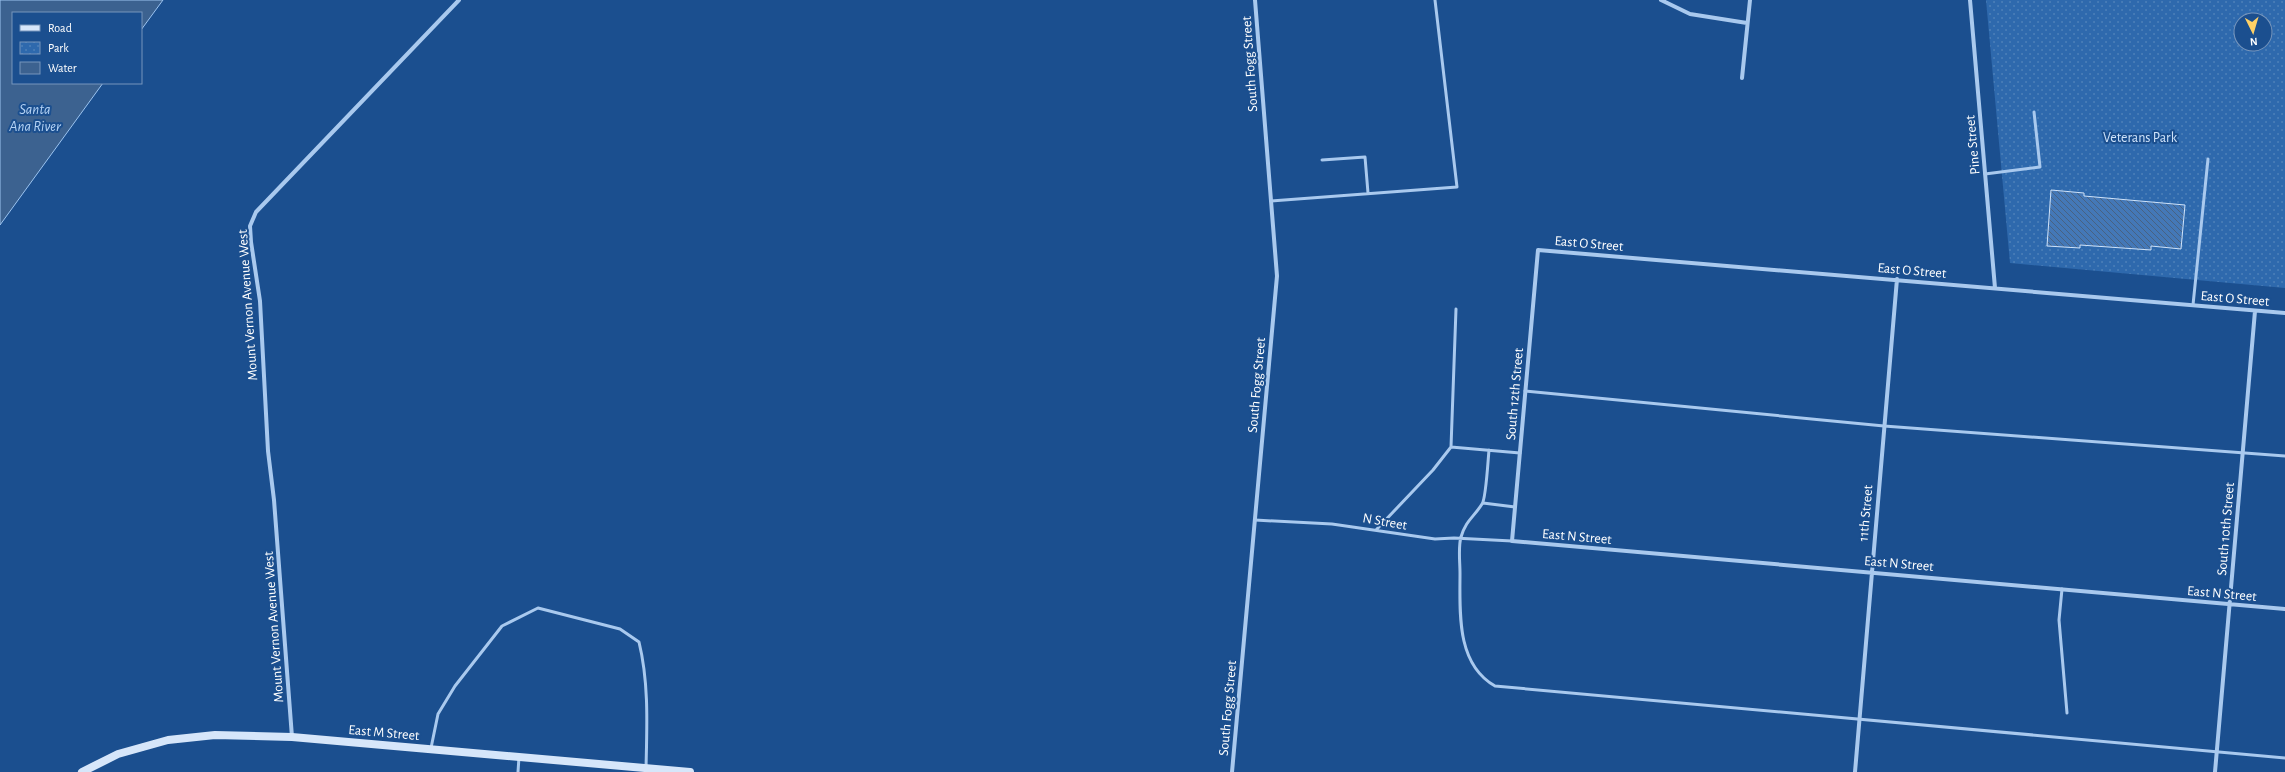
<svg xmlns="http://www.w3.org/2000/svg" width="2285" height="772" viewBox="0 0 2285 772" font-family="'Alegreya Sans',sans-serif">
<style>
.park{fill:url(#park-dots);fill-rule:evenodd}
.water{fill:#3c6290;stroke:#9cc4f0}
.building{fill:url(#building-back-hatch);stroke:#cfe3fa}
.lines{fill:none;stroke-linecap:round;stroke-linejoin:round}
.lane{stroke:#a9c9ee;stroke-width:3}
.street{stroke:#a9c9ee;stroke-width:4}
.secondary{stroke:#d6e6fa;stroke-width:8}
.labels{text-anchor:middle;stroke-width:4;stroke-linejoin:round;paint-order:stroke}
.street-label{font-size:14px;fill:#fff;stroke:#1b4f8f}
.park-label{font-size:14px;fill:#cfe3fa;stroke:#1b4f8f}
.water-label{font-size:15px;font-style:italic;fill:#b5d3f5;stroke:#1b4f8f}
</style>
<defs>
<pattern id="park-dots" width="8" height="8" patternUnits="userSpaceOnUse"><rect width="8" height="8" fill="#2e69ad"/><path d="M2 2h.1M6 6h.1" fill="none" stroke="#4d80b9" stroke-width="1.8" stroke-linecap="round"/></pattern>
<pattern id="building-back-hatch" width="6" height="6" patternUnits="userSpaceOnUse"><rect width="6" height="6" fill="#4478b7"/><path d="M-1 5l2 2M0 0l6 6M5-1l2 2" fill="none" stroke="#486282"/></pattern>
</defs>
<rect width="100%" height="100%" fill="#1b4f8f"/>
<!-- park -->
<path class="park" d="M1986,0H2285V288L2010,263ZM2241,20H2265V44H2241Z"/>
<!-- water -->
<path class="water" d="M0,0H163L141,30V13H13V83H103L0,225Z"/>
<!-- building -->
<path class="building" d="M2051,190L2084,193V196L2185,205L2181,249L2151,246V250L2080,245V248L2047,246Z"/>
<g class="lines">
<!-- lane -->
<path class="lane" d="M1322,160L1365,157L1368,193
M1985,174L2040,167L2034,112
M1271,201L1457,187L1435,0
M2193,305L2208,159
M1525,391L1884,426L2285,456
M1451,447L1520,453
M1489,450C1488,460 1486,499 1482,504C1474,517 1466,520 1461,537C1458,547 1460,562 1460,573C1460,612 1456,664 1495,686L2285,758
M1483,503L1515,507
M1255,520L1332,524L1435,539L1454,538L1512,541
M1377,529L1433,470L1451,447L1456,309
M2062,589L2059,620L2067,713
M431,748L438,714L455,686L502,626L538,608L620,629L639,642C649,683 647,726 646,768
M518,772L519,757"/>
<!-- street -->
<path class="street" d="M1661,0L1690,14L1747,23
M1970,0L1995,288
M1742,78L1750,0
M2285,313L1538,250L1512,541L2285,609
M292,737L274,500L268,451L260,301L251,242L250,226L256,212L459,0
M1232,772L1277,276L1255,0
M1855,772L1897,279
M2215,772L2255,311"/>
<!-- secondary -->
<path class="secondary" d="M82,772L118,754L168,740L215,735L292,737L690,772"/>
</g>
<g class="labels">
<!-- street labels -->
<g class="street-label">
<text transform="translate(1249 64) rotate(-94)" y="5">South Fogg Street</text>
<text transform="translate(1972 145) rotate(-95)" y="5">Pine Street</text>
<text transform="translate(1589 243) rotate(5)" y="5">East O Street</text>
<text transform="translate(1912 270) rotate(5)" y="5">East O Street</text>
<text transform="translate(2235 298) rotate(5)" y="5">East O Street</text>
<text transform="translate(247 305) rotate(-94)" y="5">Mount Vernon Avenue West</text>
<text transform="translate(1256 385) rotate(-85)" y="5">South Fogg Street</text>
<text transform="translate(1514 394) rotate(-85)" y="5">South 12th Street</text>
<text transform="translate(1865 513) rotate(-85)" y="5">11th Street</text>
<text transform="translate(1385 521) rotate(10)" y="5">N Street</text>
<text transform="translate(2225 529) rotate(-85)" y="5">South 10th Street</text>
<text transform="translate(1577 536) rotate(5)" y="5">East N Street</text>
<text transform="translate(1899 563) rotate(5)" y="5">East N Street</text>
<text transform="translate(2222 593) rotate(5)" y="5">East N Street</text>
<text transform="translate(273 627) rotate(-94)" y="5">Mount Vernon Avenue West</text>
<text transform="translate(1227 708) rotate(-85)" y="5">South Fogg Street</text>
<text transform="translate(384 732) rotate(5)" y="5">East M Street</text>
</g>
<!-- park labels -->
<g class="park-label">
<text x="2140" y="142">Veterans Park</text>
</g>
<!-- water labels -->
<g class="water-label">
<text x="35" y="114">Santa<tspan x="35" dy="17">Ana River</tspan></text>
</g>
</g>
<!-- legend -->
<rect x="12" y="12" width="130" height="72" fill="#1b4f8f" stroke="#7695bc"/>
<rect x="20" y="25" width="20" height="6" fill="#d6e6fa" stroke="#7695bc"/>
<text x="48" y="32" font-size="12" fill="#ffffff">Road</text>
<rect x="20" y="42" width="20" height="12" fill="url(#park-dots)" stroke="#7695bc"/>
<text x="48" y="52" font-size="12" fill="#ffffff">Park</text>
<rect x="20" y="62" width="20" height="12" fill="#3c6290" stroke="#7695bc"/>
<text x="48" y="72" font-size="12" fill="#ffffff">Water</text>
<!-- north arrow -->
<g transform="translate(2253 32) rotate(175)"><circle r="19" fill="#1b4f8f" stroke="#7695bc"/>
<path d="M0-3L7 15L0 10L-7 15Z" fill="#ffd166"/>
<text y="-6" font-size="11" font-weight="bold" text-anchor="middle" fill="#ffffff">N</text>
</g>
</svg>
